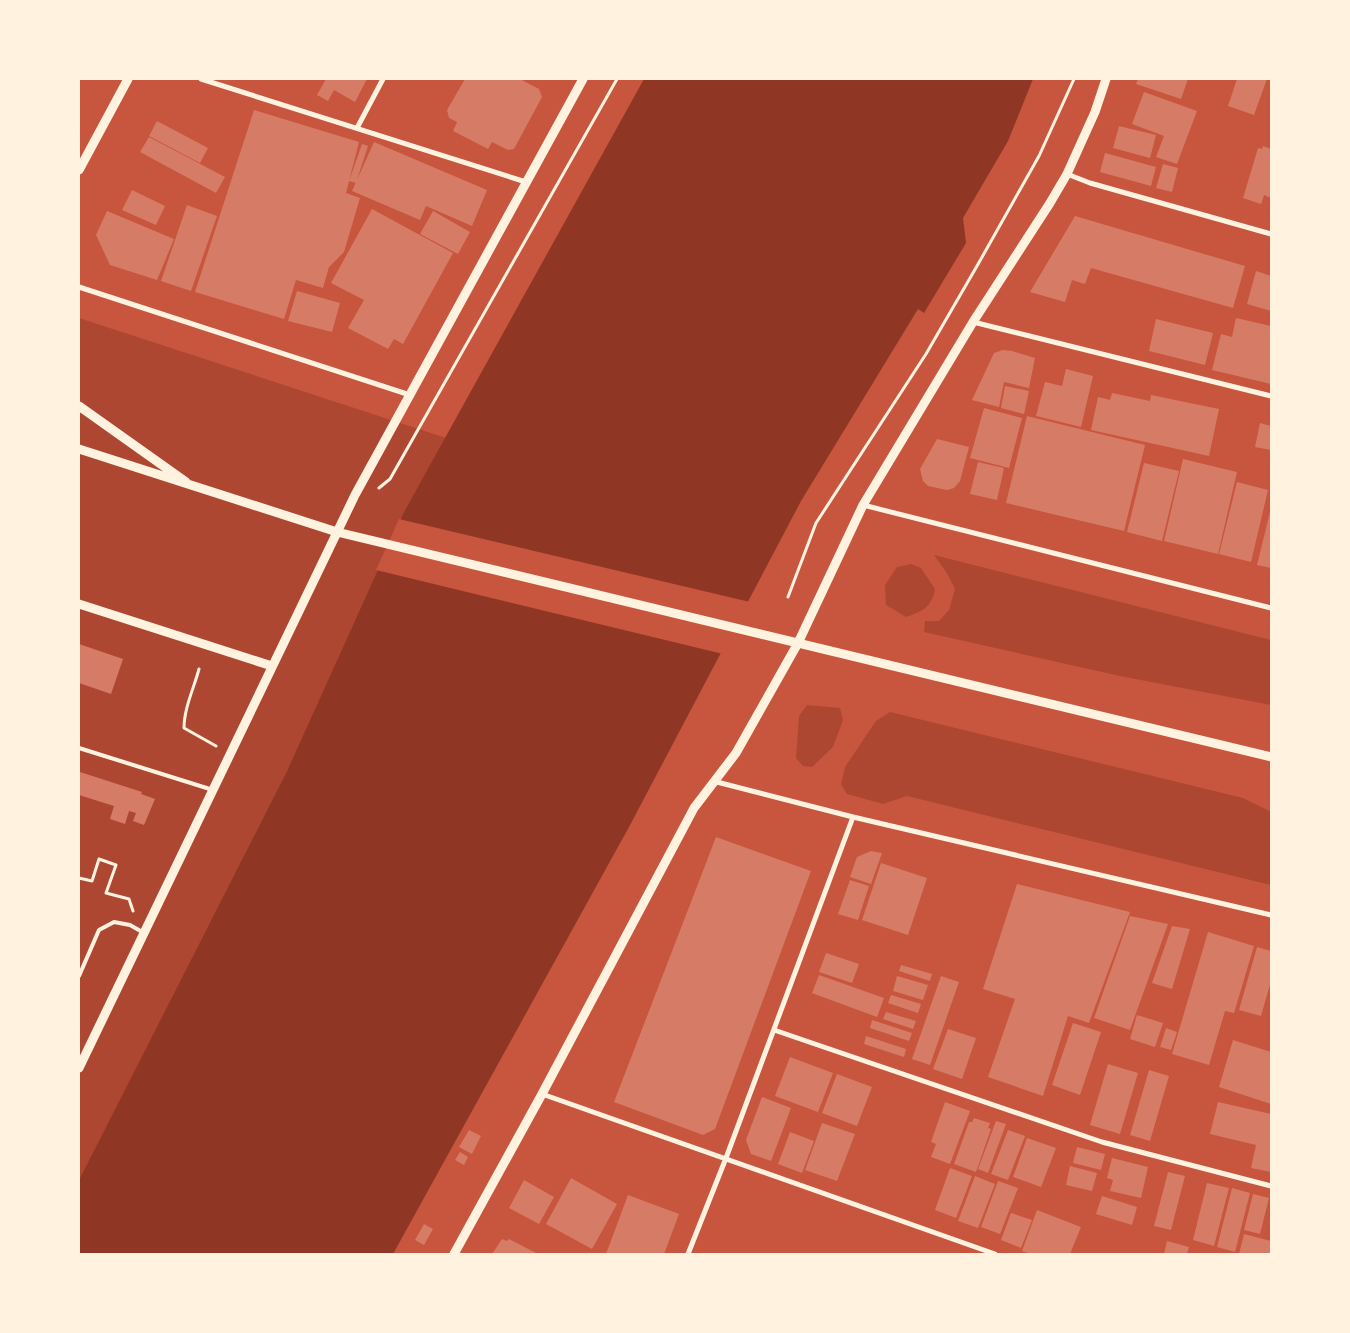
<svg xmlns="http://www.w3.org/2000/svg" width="1350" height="1333" viewBox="0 0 1350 1333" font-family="'Nunito Sans',sans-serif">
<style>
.green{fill:#ae4732}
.water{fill:#8f3625}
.pier{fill:#c8553d}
.building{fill:#d67c66}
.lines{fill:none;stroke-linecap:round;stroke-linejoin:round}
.path{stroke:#fff3e0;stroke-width:3}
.service{stroke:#fff3e0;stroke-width:4}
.minor{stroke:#fff3e0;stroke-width:5}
.tertiary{stroke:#fff3e0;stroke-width:9}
</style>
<rect width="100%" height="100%" fill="#c8553d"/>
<!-- green -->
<path class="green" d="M79,318L446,438L404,512L287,771L79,1180Z
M934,555L1271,640V705L1120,676L924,632L925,621H939L949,610L955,589L947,573Z
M911,564L921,568L935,589C931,608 923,611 906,617L886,605L885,585L897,567Z
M807,705L840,708L843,720L833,747L812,767L803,766L796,758L799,716Z
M890,712L1243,798L1271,812V885L907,796L883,804L847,794L841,784L845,767L876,721Z"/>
<!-- water -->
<path class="water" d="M644,79H1033L1008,141L963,218L966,243L924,313L918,309L801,501L629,827L393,1254H79V1180L287,771L404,512Z"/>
<!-- pier -->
<path class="pier" d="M399,519L750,602L723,654L376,570Z"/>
<!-- building -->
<path class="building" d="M326,79H367L355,102L334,90L328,101L317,95Z
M465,79H520L539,89L542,97L514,149L508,150L492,142L488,149L453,131L457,122L449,118L447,110Z
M1138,79H1188L1181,99L1136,84Z
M1237,79H1267L1254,115L1228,106Z
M1144,92L1197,111L1177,164L1156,157L1164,136L1132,124Z
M254,110L359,142L346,193L360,198L344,252L329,267L323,288L296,280L284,319L195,292Z
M157,121L208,148L200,163L149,136Z
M1119,126L1156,135L1150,158L1113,148Z
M149,137L225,177L216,193L140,152Z
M374,142L487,190L472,226L426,206L420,220L352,191Z
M362,144L368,146L356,183L349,181Z
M1263,146L1271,149V198L1264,195L1261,204L1243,198L1258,148L1262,149Z
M1105,153L1156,167L1151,186L1100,172Z
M1163,164L1178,168L1172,192L1156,188Z
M132,190L165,206L156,225L122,210Z
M187,205L217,216L191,291L161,281Z
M372,209L453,253L403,344L394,339L388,349L348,328L364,300L331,283Z
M107,211L174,239L157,280L110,265L96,235Z
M433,211L470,232L458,254L420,234Z
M1075,216L1245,266L1233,308L1091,268L1085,284L1072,280L1065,302L1030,292Z
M1256,271L1271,276V311L1247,304Z
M297,291L340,303L332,332L288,321Z
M1236,318L1271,326V384L1212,370L1221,334L1232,337Z
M1156,319L1213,333L1205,365L1149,351Z
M1003,350L1012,351L1035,358L1029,388L1004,382L999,407L972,400L994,353Z
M1066,369L1093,376L1081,427L1036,416L1045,382L1062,386Z
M1005,386L1029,391L1024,414L1001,408Z
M1112,393L1150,401L1151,395L1219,409L1209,456L1091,430L1098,397L1110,400Z
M984,408L1022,418L1009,468L970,458Z
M1027,416L1145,445L1124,531L1006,503Z
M1260,423L1271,426V450L1255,447Z
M937,439L969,447L960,481L954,488L947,490L928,486L923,481L920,469Z
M1183,459L1237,472L1218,554L1164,541Z
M978,462L1004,468L997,500L970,494Z
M1144,463L1179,471L1162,541L1127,532Z
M1237,482L1268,490L1251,562L1219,554Z
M1271,508V568L1257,565Z
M79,644L123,659L111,694L79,683Z
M80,772L142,792L141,794L155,799L144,825L133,821L136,813L129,811L125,824L110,819L114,806L79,795Z
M716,837L811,871L715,1129L703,1135L614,1102Z
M871,851L882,853L871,884L850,877L857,857Z
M881,863L927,878L908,935L862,920Z
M850,880L869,886L858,920L838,914Z
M1017,884L1130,912L1089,1023L1068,1016L1043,1096L988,1077L1015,999L983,989Z
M1130,916L1168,924L1130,1030L1094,1018Z
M1172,926L1190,929L1172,989L1152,983Z
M1208,932L1254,946L1234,1013L1225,1011L1209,1065L1172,1054Z
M1257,947L1271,951V981L1261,1016L1239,1010Z
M826,953L859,964L852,983L819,972Z
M901,965L932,974L930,981L899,971Z
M819,975L884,998L877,1017L812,993Z
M897,976L928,985L923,1000L893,991Z
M941,976L959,982L930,1065L912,1059Z
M891,995L921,1004L918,1013L888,1003Z
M886,1012L916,1021L913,1029L883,1019Z
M1137,1015L1163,1023L1155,1047L1130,1039Z
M872,1020L912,1033L909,1041L870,1028Z
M1073,1023L1101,1032L1080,1095L1052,1085Z
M1166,1028L1177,1032L1171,1050L1160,1047Z
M948,1029L976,1038L962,1079L933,1069Z
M866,1036L906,1049L904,1057L864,1044Z
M1233,1040L1271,1052V1104L1219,1087Z
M790,1057L833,1073L818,1112L775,1096Z
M1108,1064L1138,1073L1120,1134L1090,1125Z
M1149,1070L1169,1076L1150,1141L1130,1135Z
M837,1074L872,1087L857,1126L822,1113Z
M762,1097L791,1108L771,1161L751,1154L746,1140Z
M945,1102L970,1111L950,1164L931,1157L936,1144L931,1142Z
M1218,1102L1271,1114V1172L1251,1168L1256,1145L1210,1134Z
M974,1118L990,1123L988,1128L991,1129L976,1172L954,1164L969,1122H972Z
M996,1121L1006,1124L988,1173L978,1169Z
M822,1123L855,1134L837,1181L805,1170Z
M469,1130L481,1136L472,1154L459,1147Z
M1008,1130L1025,1136L1008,1180L991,1174Z
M790,1132L814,1141L802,1173L778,1164Z
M1027,1138L1056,1148L1041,1187L1013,1177Z
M1077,1147L1105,1154L1101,1170L1073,1163Z
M460,1152L468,1157L464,1165L455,1160Z
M1112,1158L1148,1167L1141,1198L1110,1191L1113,1180L1107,1178Z
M1070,1166L1097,1173L1092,1191L1066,1185Z
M950,1168L972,1176L956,1218L935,1210Z
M1168,1172L1185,1176L1171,1230L1154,1226Z
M975,1176L995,1184L978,1228L958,1221Z
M571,1178L617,1204L592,1249L546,1224Z
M524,1180L554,1197L539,1224L509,1208Z
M998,1181L1018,1188L1000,1234L981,1227Z
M1207,1183L1229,1188L1214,1246L1193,1240Z
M1232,1188L1250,1193L1235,1252L1217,1247Z
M1253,1194L1269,1198L1260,1234L1244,1230Z
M628,1195L679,1214L664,1254H606Z
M1102,1196L1137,1207L1132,1225L1096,1214Z
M1037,1210L1081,1227L1070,1254H1031L1022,1251Z
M1011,1213L1032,1220L1021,1248L1001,1240Z
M424,1224L433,1229L424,1245L415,1240Z
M1244,1234L1271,1241V1254H1239Z
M502,1239L507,1241L509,1239L538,1254H492Z
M1167,1241L1189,1247L1187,1254H1164Z"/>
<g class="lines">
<!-- path -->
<path class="path" d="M379,488L390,479L617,79
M788,597L816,523L926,354L977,266L1039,156L1074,79
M199,669C194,688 184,708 184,728L216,746
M79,879V878L92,881L99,859L116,865L106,893L129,899L133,911"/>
<!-- service -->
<path class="service" d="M79,748L213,790
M79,976L99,930L114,922L130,925L144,933"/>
<!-- minor -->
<path class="minor" d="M201,79L526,182
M357,128L383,79
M1067,174L1090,183L1271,234
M79,287L410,395
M973,322L1271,396
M863,505L1271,608
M713,781L853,817L1271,915
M774,1030L1102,1142L1271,1186
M542,1094L995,1254
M688,1254L726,1158L853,817"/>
<!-- tertiary -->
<path class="tertiary" d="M79,170L128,79
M79,406L186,482
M79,449L337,532L1271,757
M79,604L272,666
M79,1068L355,495L583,79
M454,1254L542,1094L694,808L736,753L798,643L863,505L973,322L1050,203L1067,174L1095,112L1106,79"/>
</g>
<!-- border -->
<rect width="1350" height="1333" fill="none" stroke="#fff3e0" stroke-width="160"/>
</svg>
